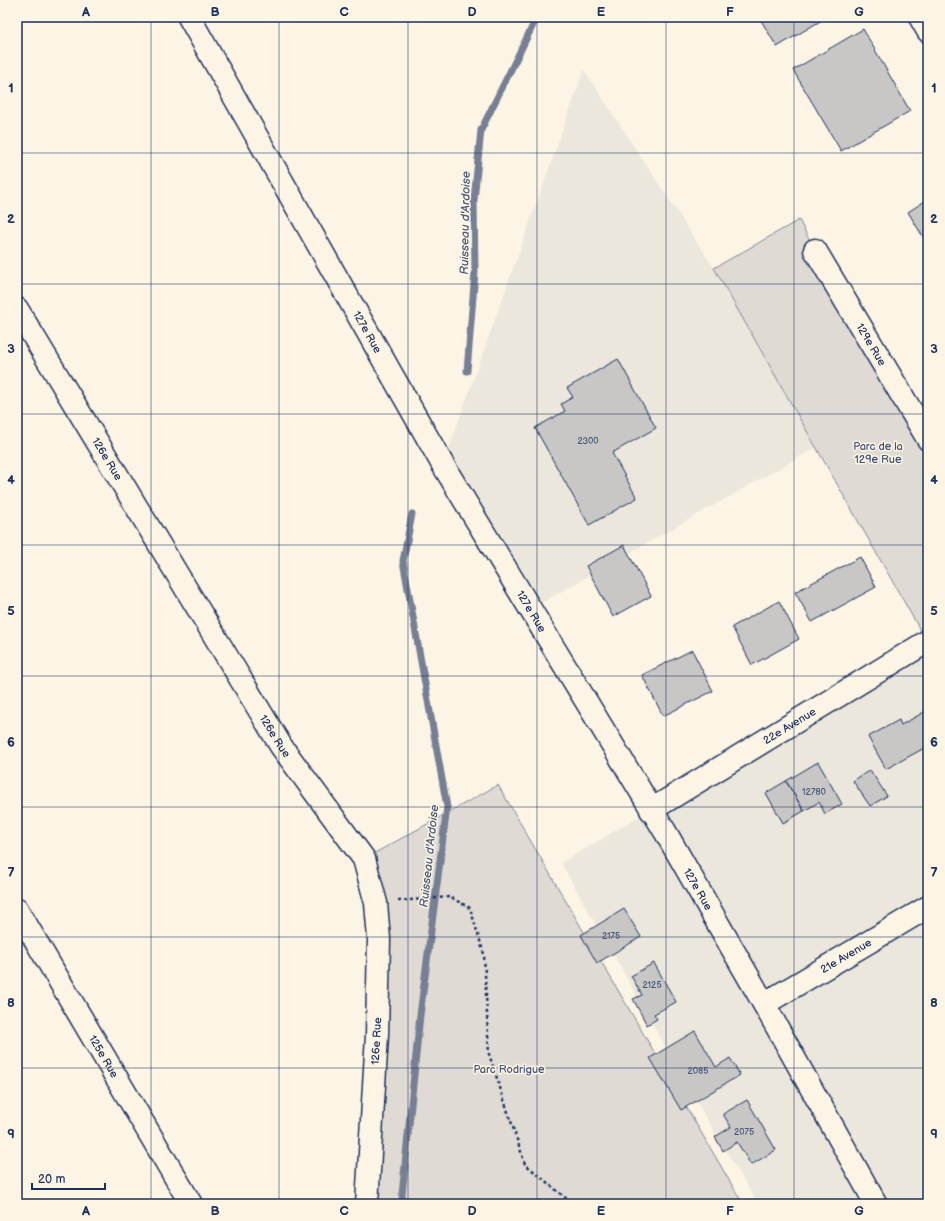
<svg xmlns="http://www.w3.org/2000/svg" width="945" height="1221" viewBox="0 0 945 1221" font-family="'Balsamiq Sans',sans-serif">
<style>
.built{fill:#ece7dc}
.green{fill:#dfdbd4;stroke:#7d8599}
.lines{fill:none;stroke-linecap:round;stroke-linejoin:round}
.stream{stroke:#767f94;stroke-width:7}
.building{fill:#c8c7c6;stroke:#1b2f5e}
.minor-casing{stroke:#1b2f5e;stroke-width:25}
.path{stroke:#1b2f5e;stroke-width:2.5;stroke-dasharray:3 3;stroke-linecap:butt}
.minor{stroke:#fcf5e5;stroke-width:22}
.grid{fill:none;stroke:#1b2f5e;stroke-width:1;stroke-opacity:0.55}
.labels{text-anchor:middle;stroke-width:3;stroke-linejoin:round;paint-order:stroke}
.number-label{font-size:9px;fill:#465578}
.street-label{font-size:11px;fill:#1b2f5e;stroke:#fcf5e5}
.park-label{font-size:11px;fill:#425176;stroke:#fcf5e5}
.water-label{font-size:12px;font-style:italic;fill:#485779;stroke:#fcf5e5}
.neatline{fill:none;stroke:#1b2f5e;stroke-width:1.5}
.grid-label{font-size:13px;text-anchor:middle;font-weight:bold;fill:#1b2f5e}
</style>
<rect width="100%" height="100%" fill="#fcf5e5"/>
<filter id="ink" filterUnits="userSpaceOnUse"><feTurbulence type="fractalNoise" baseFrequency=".025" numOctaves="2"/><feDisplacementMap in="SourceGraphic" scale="8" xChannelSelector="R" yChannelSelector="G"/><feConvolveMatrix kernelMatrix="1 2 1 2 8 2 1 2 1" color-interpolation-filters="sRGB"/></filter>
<g filter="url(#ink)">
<!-- built -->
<path class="built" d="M584,70L714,268L817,447L530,609L443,465Z
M928,644V1204H758L709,1123L561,863Z"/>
<!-- green -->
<path class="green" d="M799,220L815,250L928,439V641L927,642L714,268Z
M498,785L743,1204H367L377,1035L364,859Z"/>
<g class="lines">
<!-- stream -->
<path class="stream" d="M467,371L475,272L474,200L481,130L537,17
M403,1204L402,1195L420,1015L447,807L403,561L412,514"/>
</g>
<!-- building -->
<path class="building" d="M759,17H827L777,47Z
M863,29L910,111L841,151L793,70Z
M928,199V245L908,212Z
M618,359L656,428L612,453L637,498L589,525L535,428L565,411L561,404L573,397L567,388Z
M624,545L651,596L613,617L586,566Z
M860,557L876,587L812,622L795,592Z
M779,601L799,639L752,665L732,627Z
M692,650L713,691L663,716L642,675Z
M928,710V746L886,769L868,737L899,720L901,725Z
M818,762L842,804L825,814L819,802L804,811L786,781Z
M870,770L887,796L870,806L853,781Z
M786,781L804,811L783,823L766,793Z
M624,909L641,937L597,963L581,935Z
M654,963L676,1002L654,1014L657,1019L647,1025L633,999L642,995L631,976Z
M695,1031L716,1067L730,1058L740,1075L681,1110L650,1058Z
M747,1100L776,1150L751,1165L737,1142L723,1151L715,1137L731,1127L723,1114Z"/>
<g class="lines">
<!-- minor casing -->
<g class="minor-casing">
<g id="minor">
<path id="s1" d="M189,17L443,465L666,833L764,1004L876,1204"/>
<path d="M920,17L928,31"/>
<path id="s2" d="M815,250L928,439"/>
<path id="s3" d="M17,309L281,746L364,859L376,903L379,939L377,1035L367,1204"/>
<path id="s4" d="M651,810L928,641"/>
<path id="s5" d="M17,909L191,1204"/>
<path id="s6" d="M764,1004L928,907"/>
</g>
</g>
<!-- path -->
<path class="path" d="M398,901L450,897L470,908L484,954L489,1054L525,1164L573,1204"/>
<!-- minor -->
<use href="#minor" class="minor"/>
</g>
</g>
<!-- grid -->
<path class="grid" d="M151,17V1204M279,17V1204M408,17V1204M537,17V1204M666,17V1204M794,17V1204M17,153H928M17,284H928M17,414H928M17,545H928M17,676H928M17,807H928M17,937H928M17,1068H928"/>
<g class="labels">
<!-- number labels -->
<g class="number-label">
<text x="588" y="444">2300</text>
<text x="814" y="795">12780</text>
<text x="611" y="939">2175</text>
<text x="652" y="988">2125</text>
<text x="698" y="1074">2085</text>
<text x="744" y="1135">2075</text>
</g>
<!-- street labels -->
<g class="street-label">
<text dy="4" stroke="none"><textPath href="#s1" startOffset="362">127e Rue</textPath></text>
<text dy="4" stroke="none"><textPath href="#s2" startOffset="110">129e Rue</textPath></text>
<text dy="4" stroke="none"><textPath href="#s3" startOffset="175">126e Rue</textPath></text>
<text dy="4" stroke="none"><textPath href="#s1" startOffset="686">127e Rue</textPath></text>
<text dy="4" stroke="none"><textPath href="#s4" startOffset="162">22e Avenue</textPath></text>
<text dy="4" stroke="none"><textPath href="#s3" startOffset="499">126e Rue</textPath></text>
<text dy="4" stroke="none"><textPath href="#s1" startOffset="1010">127e Rue</textPath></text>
<text dy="4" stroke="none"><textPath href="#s6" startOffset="95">21e Avenue</textPath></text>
<text transform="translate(376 1041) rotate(-87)" y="4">126e Rue</text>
<text dy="4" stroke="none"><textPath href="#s5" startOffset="171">125e Rue</textPath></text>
</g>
<!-- park labels -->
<g class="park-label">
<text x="878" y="450">Parc de la<tspan x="878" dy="13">129e Rue</tspan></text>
<text x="509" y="1073">Parc Rodrigue</text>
</g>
<!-- water labels -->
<g class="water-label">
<text transform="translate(465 223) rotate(-89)" y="4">Ruisseau d'Ardoise</text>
<text transform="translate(429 856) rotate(-84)" y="4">Ruisseau d'Ardoise</text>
</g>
</g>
<!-- margin -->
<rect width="945" height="1221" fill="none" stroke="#fcf5e5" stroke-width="44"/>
<!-- scale -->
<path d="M32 1183v6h73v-6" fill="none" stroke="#1b2f5e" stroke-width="2"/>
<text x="38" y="1183" font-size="12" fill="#1b2f5e" stroke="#fcf5e5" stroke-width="3" paint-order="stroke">20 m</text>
<rect x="22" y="22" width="901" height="1177" class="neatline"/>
<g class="grid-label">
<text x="86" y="16">A</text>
<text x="215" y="16">B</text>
<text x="344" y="16">C</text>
<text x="472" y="16">D</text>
<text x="601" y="16">E</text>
<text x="730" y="16">F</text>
<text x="859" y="16">G</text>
<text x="11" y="92">1</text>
<text x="934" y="92">1</text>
<text x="11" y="223">2</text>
<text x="934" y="223">2</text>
<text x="11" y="353">3</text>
<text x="934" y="353">3</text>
<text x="11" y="484">4</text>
<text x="934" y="484">4</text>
<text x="11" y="615">5</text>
<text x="934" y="615">5</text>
<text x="11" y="746">6</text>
<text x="934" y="746">6</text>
<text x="11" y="877">7</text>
<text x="934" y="877">7</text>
<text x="11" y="1007">8</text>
<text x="934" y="1007">8</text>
<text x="11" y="1138">9</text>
<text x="934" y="1138">9</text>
<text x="86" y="1215">A</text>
<text x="215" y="1215">B</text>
<text x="344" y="1215">C</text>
<text x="472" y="1215">D</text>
<text x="601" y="1215">E</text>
<text x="730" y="1215">F</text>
<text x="859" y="1215">G</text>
</g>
</svg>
